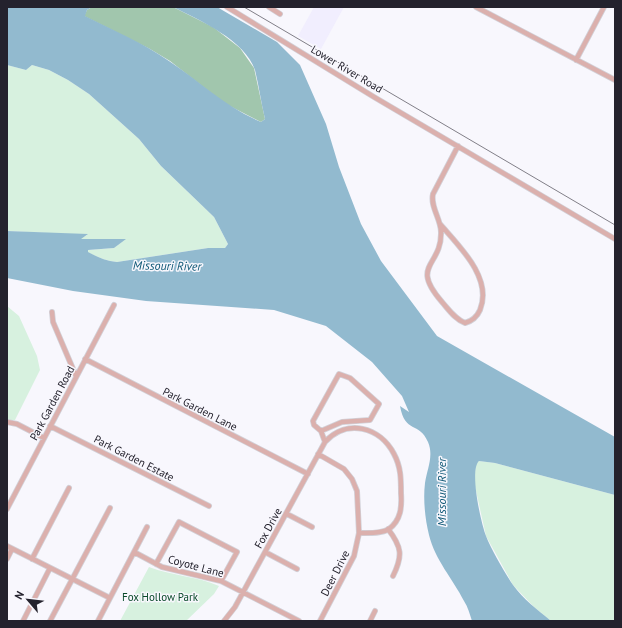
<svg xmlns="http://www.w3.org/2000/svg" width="622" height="628" viewBox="0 0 622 628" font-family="'PT Sans',sans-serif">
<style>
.built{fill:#f1eefe}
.green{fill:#d7f1df}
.forest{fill:#a1c6ad}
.water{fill:#92bacf}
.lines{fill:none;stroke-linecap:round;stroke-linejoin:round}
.minor-casing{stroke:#d2d1d8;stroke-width:6}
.minor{stroke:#dbb0ad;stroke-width:4.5}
.rail{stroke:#817f88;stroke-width:1}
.labels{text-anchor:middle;stroke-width:3;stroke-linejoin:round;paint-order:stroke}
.street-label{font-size:11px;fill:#24222d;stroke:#f8f7fd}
.park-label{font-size:11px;fill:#084929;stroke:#f8f7fd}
.water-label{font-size:12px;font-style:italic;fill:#0d5775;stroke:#f8f7fd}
</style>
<rect width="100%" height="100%" fill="#f8f7fd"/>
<!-- built -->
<path class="built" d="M314,7H344L321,49L298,36Z"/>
<!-- green -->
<path class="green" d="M7,65L26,70L32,65L49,70L68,80L89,94L139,139L161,166L214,217L228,244L225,248H208L117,262C106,261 97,257 87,252L88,250L114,248L125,239H79L87,235L7,231Z
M7,306L19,316L37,356L40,370L15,420H7Z
M479,461L495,463L615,495V621H551L534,607L513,585L486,536L474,482L476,463Z
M149,567C172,576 197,576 219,586L214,594L186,621H120Z"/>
<!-- forest -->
<path class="forest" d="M92,7H173L213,27L240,48L254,68L265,119L261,122L224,103L170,61L150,49L84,16L87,10Z"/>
<!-- water -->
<path class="water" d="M7,7H92L87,10L85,16C113,30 143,43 169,61C201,82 225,107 261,122L265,119C261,103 259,86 255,70C245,40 199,20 173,7H217L277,42L300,65L326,124L339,167L361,224L381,261L437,336L615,437V495L495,463L479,461C469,470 481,523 486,536C491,549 505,573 513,585C523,599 538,610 551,621H472C470,615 468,607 464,601C453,579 435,560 429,535C425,519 423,499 425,483C427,469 434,456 428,442C419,421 405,434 400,406L409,412L402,396L372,362L326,326L274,310L146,301L73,291L7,278V231L88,234L81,239H126L114,248L88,250V252C97,257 106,261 117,262L208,248H225L228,244L214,217L161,166L139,139L89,94L68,80L49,70L32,65L26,70L7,65Z"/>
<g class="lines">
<!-- minor casing -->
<g class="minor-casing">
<path id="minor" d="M227,7L374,97L615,239
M269,7L280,14
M476,7L615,80
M576,60L604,7
M440,224C459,246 493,278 480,310C477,317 472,321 465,323C455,319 449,310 442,302C409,264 442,267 441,232C441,219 430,207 433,194L458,146
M52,312L53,322L76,376
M85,359L308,474
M7,422L17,424L44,438
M50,426L209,506
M321,431L342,422L370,420L379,404L350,378L339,374L313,421L314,425L321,431L325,442
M318,454L344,469L352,479L357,491L359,533L354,556L320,621
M7,509L114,305
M287,514L312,527
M388,529C402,547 403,556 393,576
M7,546L110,598
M134,552L147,527
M265,552L297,569
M7,559L12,549
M32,559L69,488
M156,564L179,522L237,552L221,581
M23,621L50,568
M50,621L110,508
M98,621L134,552L162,567L221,581L299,621
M224,621L235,607L325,442C347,418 380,427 394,454C401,467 401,479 401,493C402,507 401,520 389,529C381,534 368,533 359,533
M370,621L375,611"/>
</g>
<!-- minor -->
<use href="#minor" class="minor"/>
<!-- rail -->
<path class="rail" d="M244,7L615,225"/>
</g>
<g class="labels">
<!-- street labels -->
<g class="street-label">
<text transform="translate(347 69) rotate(31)" y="4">Lower River Road</text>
<text transform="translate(52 403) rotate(-62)" y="4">Park Garden Road</text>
<text transform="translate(200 409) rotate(27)" y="4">Park Garden Lane</text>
<text transform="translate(134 458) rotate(27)" y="4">Park Garden Estate</text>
<text transform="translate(268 528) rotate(-61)" y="4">Fox Drive</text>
<text transform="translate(196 566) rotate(15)" y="4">Coyote Lane</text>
<text transform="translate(335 573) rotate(-63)" y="4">Deer Drive</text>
</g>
<!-- park labels -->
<g class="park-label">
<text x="160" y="601">Fox Hollow Park</text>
</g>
<!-- water labels -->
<g class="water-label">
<text transform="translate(167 266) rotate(1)" y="4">Missouri River</text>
<text transform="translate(442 492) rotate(-90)" y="4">Missouri River</text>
</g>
</g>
<!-- border -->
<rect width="622" height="628" fill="none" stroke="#24222d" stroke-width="16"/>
<!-- north arrow -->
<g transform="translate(28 600) rotate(298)" stroke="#f8f7fd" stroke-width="3" paint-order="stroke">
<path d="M0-3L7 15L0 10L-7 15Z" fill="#24222d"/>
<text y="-6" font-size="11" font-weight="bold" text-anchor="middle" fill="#24222d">N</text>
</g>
</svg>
